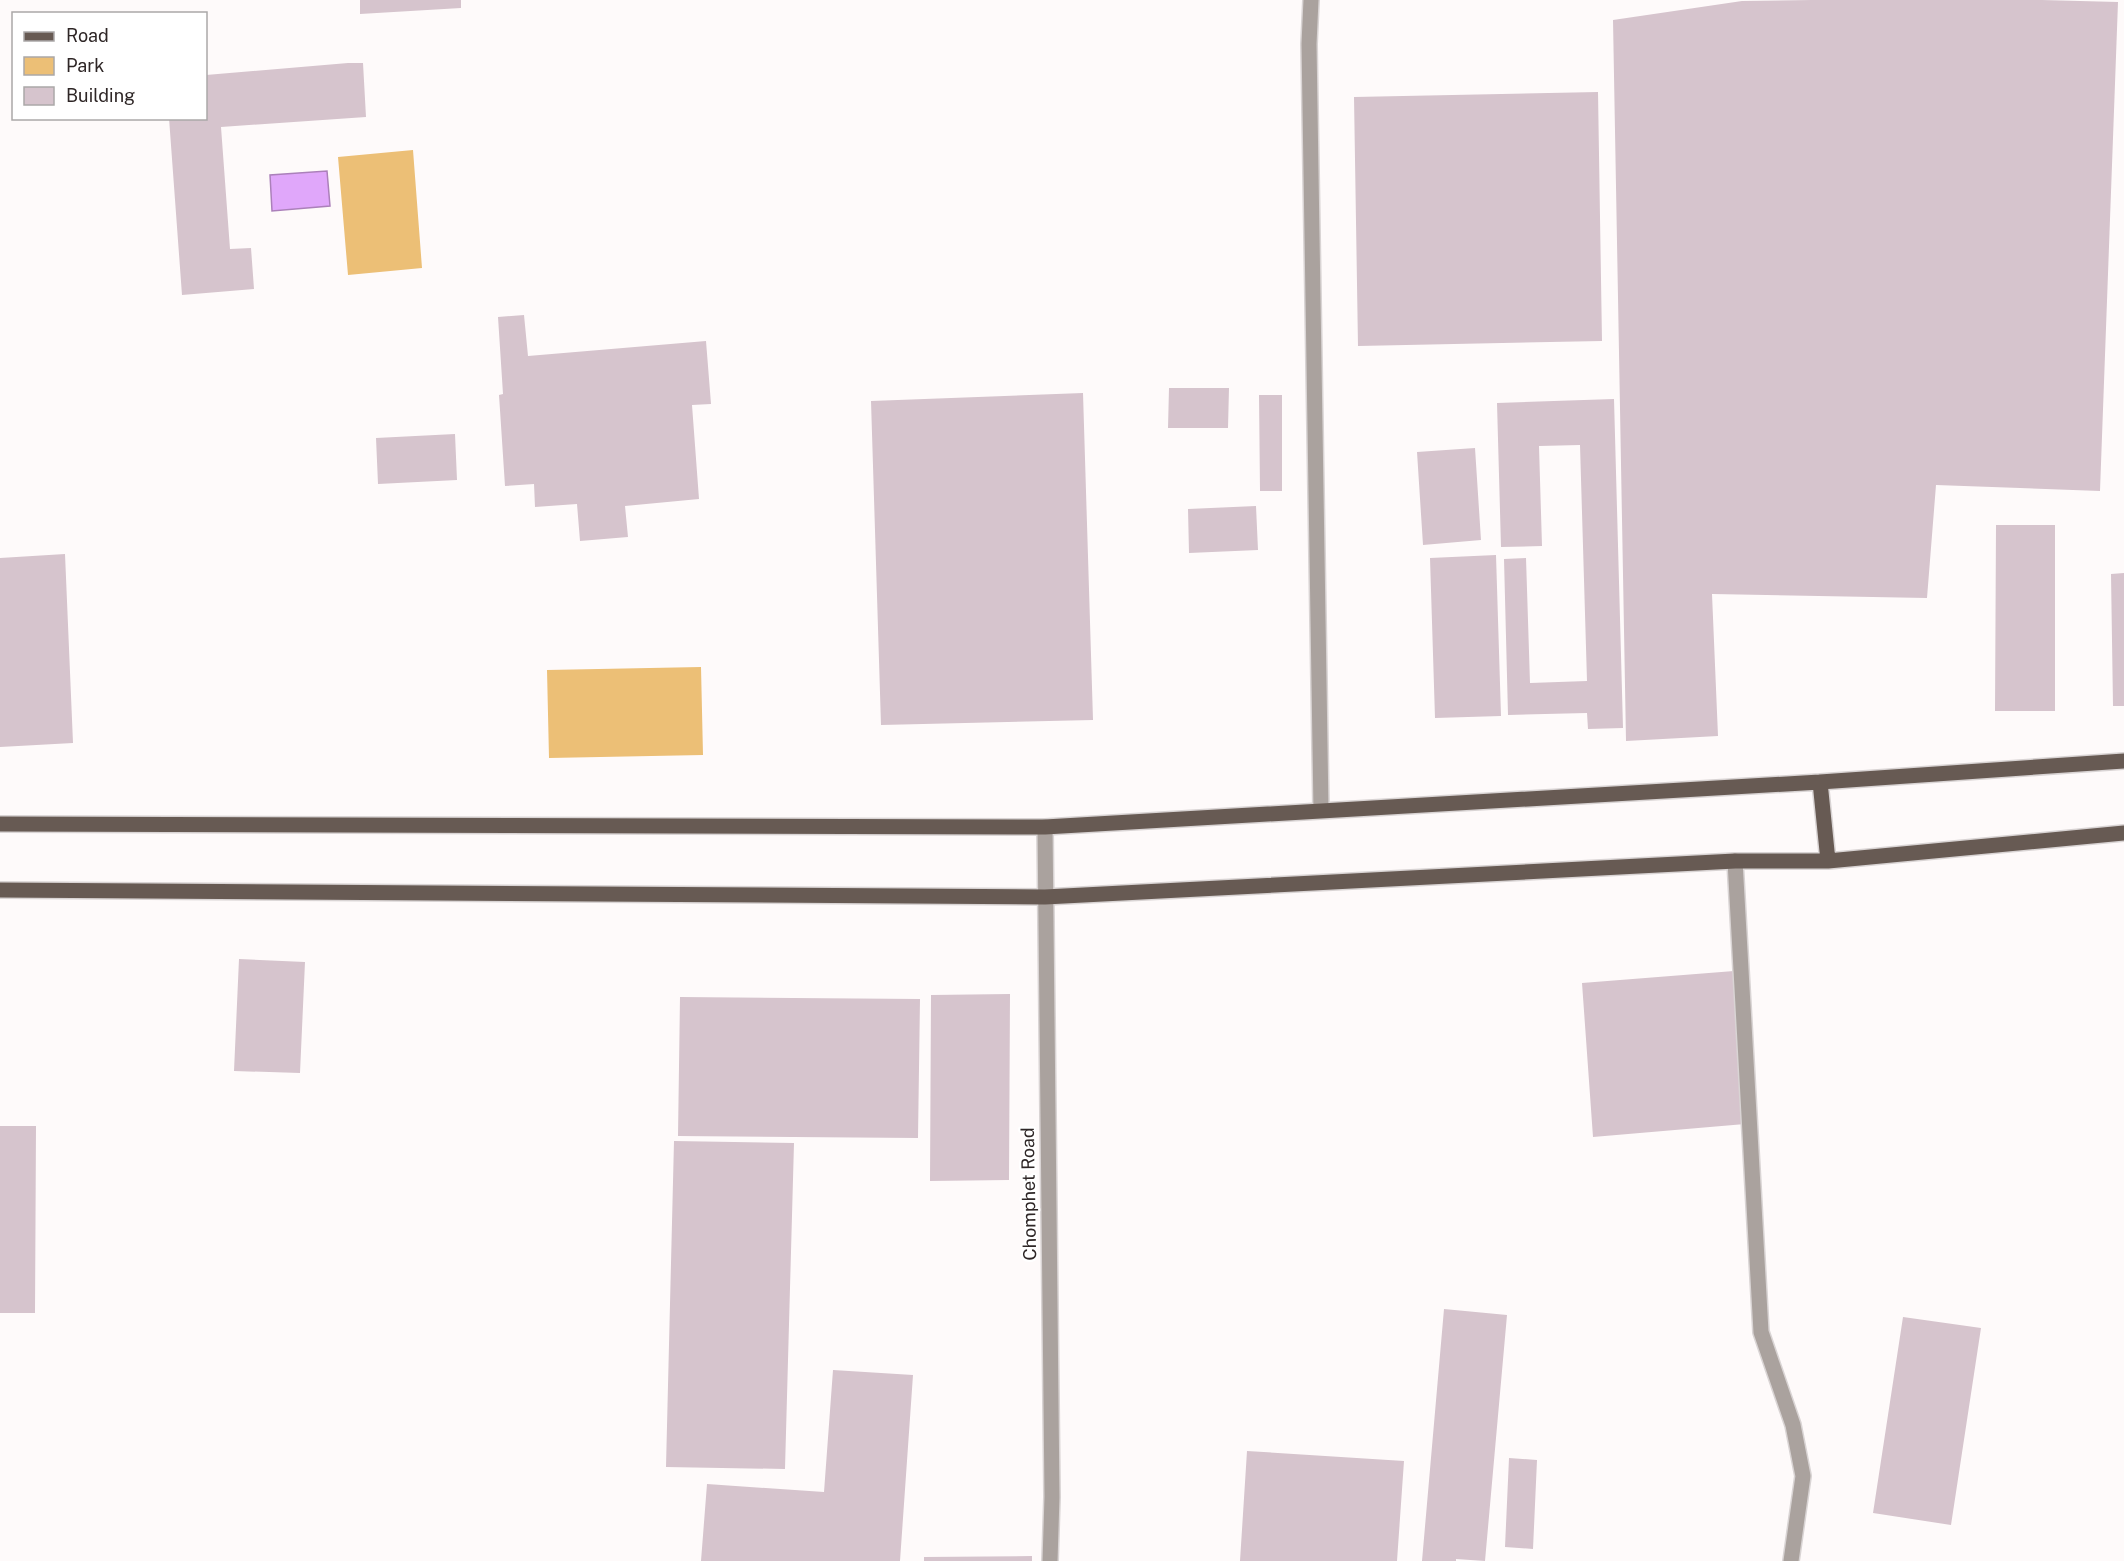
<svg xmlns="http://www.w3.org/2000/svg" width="2124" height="1561" viewBox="0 0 2124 1561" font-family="'Public Sans',sans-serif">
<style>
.green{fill:#ecbf76}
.water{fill:#e0a7fa;stroke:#ab80ba;stroke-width:1.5}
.building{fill:#d6c4cd}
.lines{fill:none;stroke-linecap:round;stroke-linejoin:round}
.minor-casing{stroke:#d9d4d4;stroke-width:18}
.major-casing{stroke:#d9d4d4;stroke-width:18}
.minor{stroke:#aaa29e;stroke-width:15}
.major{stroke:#675a53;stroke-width:15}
.labels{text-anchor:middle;stroke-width:4.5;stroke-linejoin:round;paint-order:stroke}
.street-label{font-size:18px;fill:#2e2626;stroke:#fff}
</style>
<rect width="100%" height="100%" fill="#fefafa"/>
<!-- green -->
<path class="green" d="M413,150L422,268L348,275L338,157Z
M701,667L703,755L549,758L547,670Z"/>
<!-- water -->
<path class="water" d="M327,171L330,206L272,211L270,175Z"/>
<!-- building -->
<path class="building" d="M360,0H461V8L360,14Z
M1812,0H2042L2118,2L2100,491L1936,485L1927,598L1712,594L1718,736L1626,741L1613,20L1742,1Z
M348,63H363L366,117L221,127L230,249L251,248L254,289L182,295L169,118H206V75Z
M1598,92L1602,341L1358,346L1354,97Z
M524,315L528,356L706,341L711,404L692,405L699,499L625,506L628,537L580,541L577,504L535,507L534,484L505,486L499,395L503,394L498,317Z
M1169,388H1229L1228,428H1168Z
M1083,393L1093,720L881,725L871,401Z
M1259,395H1282V491H1260Z
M1614,399L1623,728L1588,729L1587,713L1508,715L1504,559L1526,558L1530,683L1587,681L1580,445L1539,446L1542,546L1501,547L1497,403Z
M455,434L457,480L378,484L376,438Z
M1475,448L1481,540L1423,545L1417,452Z
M1256,506L1258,550L1189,553L1188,509Z
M1996,525H2055V711H1995Z
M65,554L73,743L0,747V558Z
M1496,555L1501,716L1435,718L1430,558Z
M2124,573V706H2113L2111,574Z
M239,959L305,962L300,1073L234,1071Z
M1734,971L1745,1124L1593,1137L1582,983Z
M1010,994L1009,1180L930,1181L931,995Z
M680,997L920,999L918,1138L678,1136Z
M0,1126H36L35,1313H0Z
M674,1141L794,1143L785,1469L666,1467Z
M1444,1309L1507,1315L1485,1561L1456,1559V1561H1422Z
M1903,1317L1981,1328L1951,1525L1873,1513Z
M833,1370L913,1375L900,1561H701L707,1484L824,1492Z
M1247,1451L1404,1461L1397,1561H1240Z
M1509,1458L1537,1460L1533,1549L1505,1547Z
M1032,1556V1561H924V1557Z"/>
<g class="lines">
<!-- minor casing -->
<g class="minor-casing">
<path id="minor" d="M1311,0L1309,44L1321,810
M1045,827L1052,1497L1050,1561
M1735,861L1761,1332L1793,1425L1803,1476L1791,1561"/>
</g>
<!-- major casing -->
<g class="major-casing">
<path id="major" d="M1820,782L1828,861
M0,824L1045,827L1820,782L2124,761
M0,890L1045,897L1735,861H1828L2124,833"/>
</g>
<!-- minor -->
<use href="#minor" class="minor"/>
<!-- major -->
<use href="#major" class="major"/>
</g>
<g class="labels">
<!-- street labels -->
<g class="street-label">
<text transform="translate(1029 1194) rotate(-91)" y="6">Chomphet Road</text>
</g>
</g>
<!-- legend -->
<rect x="12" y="12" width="195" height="108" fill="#ffffff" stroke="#aba8a8" stroke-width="1.5"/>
<rect x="24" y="32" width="30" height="9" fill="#675a53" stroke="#aba8a8" stroke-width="1.5"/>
<text x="66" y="42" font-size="18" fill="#2e2626">Road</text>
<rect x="24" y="57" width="30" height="18" fill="#ecbf76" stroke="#aba8a8" stroke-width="1.5"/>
<text x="66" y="72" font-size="18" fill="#2e2626">Park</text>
<rect x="24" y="87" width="30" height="18" fill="#d6c4cd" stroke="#aba8a8" stroke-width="1.5"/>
<text x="66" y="102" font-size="18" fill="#2e2626">Building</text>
</svg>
